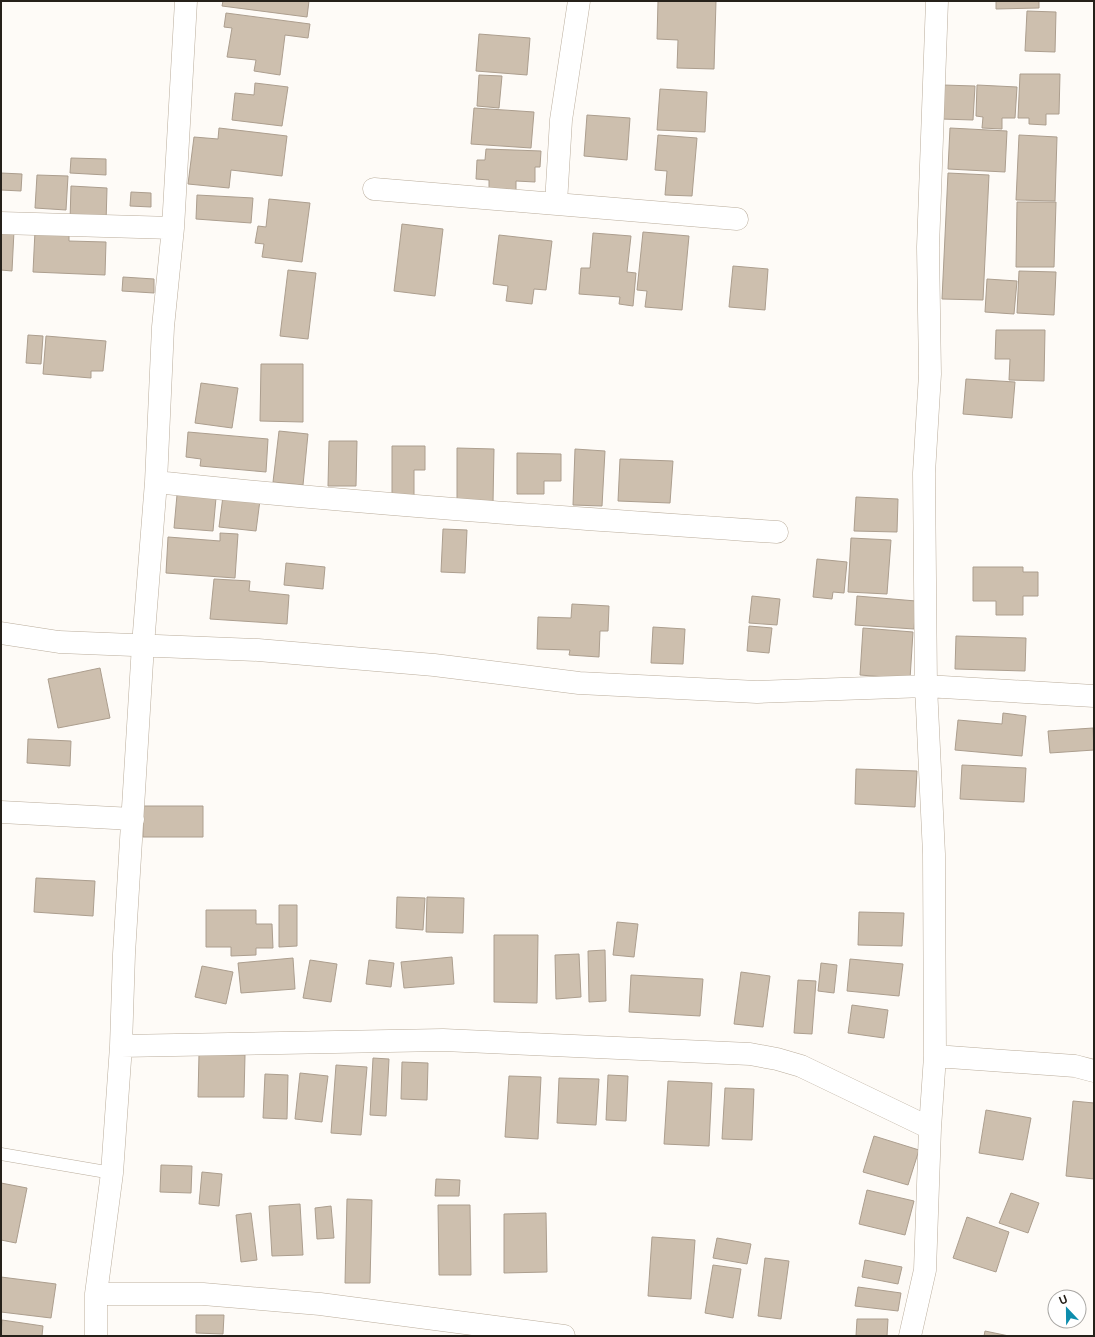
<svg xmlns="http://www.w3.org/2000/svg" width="1095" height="1337" viewBox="0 0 1095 1337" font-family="Inter,sans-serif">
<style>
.building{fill:#cdbfae;stroke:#ac9e8e}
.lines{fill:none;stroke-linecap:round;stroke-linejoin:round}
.service-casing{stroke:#baad9c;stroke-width:13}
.minor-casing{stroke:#baad9c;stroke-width:23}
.service{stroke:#fff;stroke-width:12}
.minor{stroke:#fff;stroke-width:22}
</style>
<rect width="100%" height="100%" fill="#fefbf7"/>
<!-- building -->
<path class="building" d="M223,1H309L307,17L222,6Z
M658,1H716L714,69L677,68L678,40L657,39Z
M996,1H1039V8L996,9Z
M1027,11L1056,12L1055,52L1025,51Z
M226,13L310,24L308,38L285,35L280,75L254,71L256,60L227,57L232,28L224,27Z
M479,34L530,38L527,75L476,71Z
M1020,74H1060L1059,114H1046V125L1029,124V118H1018Z
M479,75L502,76L499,108L477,106Z
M255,83L288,87L282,126L232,120L235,93L254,95Z
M943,85L975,86L973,120L941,119Z
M977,85L1017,87L1015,118H1002V129L982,128L983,117L976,116Z
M660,89L707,92L705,132L657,130Z
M474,108L534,112L531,148L471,144Z
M587,115L630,118L627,160L584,156Z
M219,128L287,136L282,176L231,170L229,188L188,184L194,137L218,139Z
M950,128L1007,131L1005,172L948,169Z
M658,135L697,138L692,196L665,195L667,171L655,170Z
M1019,135L1057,137L1055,201L1016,200Z
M486,149L541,151L540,167H535V182L516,181V193L489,192V180L476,179L477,160H485Z
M71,158L106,159V175L70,173Z
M1,173L22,174L21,191L1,190Z
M948,173L989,175L983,300L942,299Z
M37,175L68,176L66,210L35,208Z
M71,186L107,188L106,223L70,221Z
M131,192L151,193V207L130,206Z
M197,195L253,198L251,223L196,219Z
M269,199L310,203L302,262L262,257L264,244L255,243L258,226L266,227Z
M1017,202H1056L1054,267H1016Z
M402,224L443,229L435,296L394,291Z
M1,230L14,231L12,271L1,270Z
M35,231L69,233V241L106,242L105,275L33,272Z
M643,232L689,236L682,310L645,307L647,291L637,290Z
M593,233L631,236L627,272L636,273L633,306L619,304L620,297L579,294L581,268H590Z
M499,235L552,241L546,290L534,289L532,304L506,301L508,286L493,284Z
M733,266L768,269L765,310L729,307Z
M288,270L316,273L308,339L280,336Z
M1019,271L1056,272L1054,315L1017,313Z
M123,277L154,279V293L122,291Z
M987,279L1017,281L1014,314L985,312Z
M996,330H1045L1044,381L1009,380L1010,359H995Z
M28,335L43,336L41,364L26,363Z
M46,336L106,341L103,371H91V378L43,374Z
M261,364H303V422L260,421Z
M966,379L1015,382L1012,418L963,414Z
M201,383L238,388L232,428L195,423Z
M279,431L308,434L303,485L273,482Z
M188,432L268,439L266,472L200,466L201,459L186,457Z
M329,441H357L356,486H328Z
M392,446H425V470H414V495H392Z
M457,448L494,449L493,503H457Z
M575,449L605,451L602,506L573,505Z
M517,453L561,454V481H544V494H517Z
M620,459L673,461L670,503L618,501Z
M177,495L216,498L213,531L174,528Z
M223,496L260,500L256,531L219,527Z
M856,497L898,499L897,532L854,531Z
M443,529L467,530L465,573L441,572Z
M220,533L238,534L235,578L166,573L168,537L220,541Z
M851,538L891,540L887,594L848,592Z
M817,559L847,562L844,593L833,592L832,599L813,597Z
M286,563L325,567L323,589L284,585Z
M973,567H1023V572H1038V596H1023V615H996V601H973Z
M214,579L250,581L249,591L289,595L287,624L210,619Z
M752,596L780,599L777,625L749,623Z
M857,596L916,601L914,629L855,625Z
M572,604L609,606L608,631H600L599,657L569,655L570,650L537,649L538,617L571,618Z
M749,626L772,628L769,653L747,651Z
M653,627L685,629L683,664L651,663Z
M863,628L913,632L910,679L860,675Z
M956,636L1026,638L1025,671L955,669Z
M100,668L110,718L58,728L48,679Z
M1003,713L1026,716L1022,756L955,750L958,720L1002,724Z
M1093,728L1094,750L1050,753L1048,731Z
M28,739L71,741L70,766L27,763Z
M962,765L1026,768L1024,802L960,799Z
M856,769L917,771L915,807L855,804Z
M143,806H203V837H143Z
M36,878L95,881L93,916L34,912Z
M397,897L425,898L423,930L396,928Z
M427,897L464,898L463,933L426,932Z
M279,905H297V946L279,947Z
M206,910H256V924H272L273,948H256V955L231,956V947H206Z
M859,912L904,913L902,946L858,945Z
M617,922L638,924L634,957L613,955Z
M494,935H538L537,1003L494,1002Z
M605,950L606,1001L589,1002L588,951Z
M579,954L581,997L556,999L555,955Z
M452,957L454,984L404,988L401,962Z
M293,958L295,989L241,993L238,963Z
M850,959L903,964L899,996L847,991Z
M310,960L337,964L331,1002L303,998Z
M369,960L394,963L391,987L366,984Z
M821,963L837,965L834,993L818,991Z
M202,966L233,972L226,1004L195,997Z
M741,972L770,976L763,1027L734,1024Z
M631,975L703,979L700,1016L629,1012Z
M798,980L816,981L812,1034L794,1033Z
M852,1005L888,1010L884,1038L848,1033Z
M199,1054L245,1055L244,1097H198Z
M373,1058L389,1059L386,1116L370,1115Z
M402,1062L428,1063L427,1100L401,1099Z
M336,1065L367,1067L361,1135L331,1133Z
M300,1073L328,1076L322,1122L295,1119Z
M265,1074L288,1075L287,1119L263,1118Z
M608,1075L628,1076L626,1121L606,1120Z
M509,1076L541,1077L538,1139L505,1137Z
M559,1078L599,1079L596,1125L557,1123Z
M668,1081L712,1083L709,1146L664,1144Z
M725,1088L754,1089L752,1140L722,1139Z
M1073,1101L1094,1103V1179L1066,1176Z
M986,1110L1031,1118L1023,1160L979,1153Z
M874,1136L919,1150L908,1185L863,1172Z
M161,1165L192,1166L191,1193L160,1192Z
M202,1172L222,1174L219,1206L199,1204Z
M436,1179L460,1180L459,1196H435Z
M1,1183L27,1188L16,1243L1,1240Z
M867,1190L914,1201L905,1235L859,1224Z
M1011,1193L1039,1203L1028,1233L999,1223Z
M347,1199L372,1200L370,1283H345Z
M300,1204L303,1255L272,1256L269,1206Z
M438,1205H470L471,1275H439Z
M331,1206L334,1238L317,1239L315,1208Z
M251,1213L257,1260L241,1262L236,1215Z
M546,1213L547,1272L504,1273V1214Z
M967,1217L1009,1232L996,1272L953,1258Z
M652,1237L695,1240L691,1299L648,1296Z
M717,1238L751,1244L747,1264L713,1258Z
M765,1258L789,1261L781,1319L758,1316Z
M865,1260L902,1267L898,1284L862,1277Z
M713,1265L741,1269L733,1318L705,1313Z
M1,1277L56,1284L51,1318L1,1312Z
M858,1287L901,1293L898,1311L855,1306Z
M196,1315H224L223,1334L196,1333Z
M857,1319H888L887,1336H856Z
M2,1320L43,1326L42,1336H1Z
M985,1331L1009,1336H984Z"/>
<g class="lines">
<!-- service casing -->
<g class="service-casing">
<path id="service" d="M1,1154L112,1173"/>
</g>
<!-- minor casing -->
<g class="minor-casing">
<path id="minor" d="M374,189L737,219
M556,203L561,120L579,1
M1,223L173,228
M156,482C363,504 570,518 777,532
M1,633L59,642L258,650L434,665L579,683L757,692L926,686L1094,696
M1,812L133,819
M121,1046L443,1040L750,1054L777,1059L801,1066L930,1128
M935,1056L1075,1066L1094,1071
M96,1294H203L320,1304L564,1336
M96,1336V1294L112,1173L121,1046L124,954L143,645L156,482L163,327L173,228L186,1
M910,1336L925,1270L930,1128L935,1056L934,854L926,686L924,473L930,374L928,247L937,1"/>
</g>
<!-- service -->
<use href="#service" class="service"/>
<!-- minor -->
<use href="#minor" class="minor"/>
</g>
<!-- border -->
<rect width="1095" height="1337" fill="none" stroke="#26211a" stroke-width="4"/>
<!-- north arrow -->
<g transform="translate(1067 1309) rotate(338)"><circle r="19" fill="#ffffff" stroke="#a8a6a3"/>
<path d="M0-3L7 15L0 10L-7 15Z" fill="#0d8dad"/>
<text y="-6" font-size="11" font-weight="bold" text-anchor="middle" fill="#26211a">U</text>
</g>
</svg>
